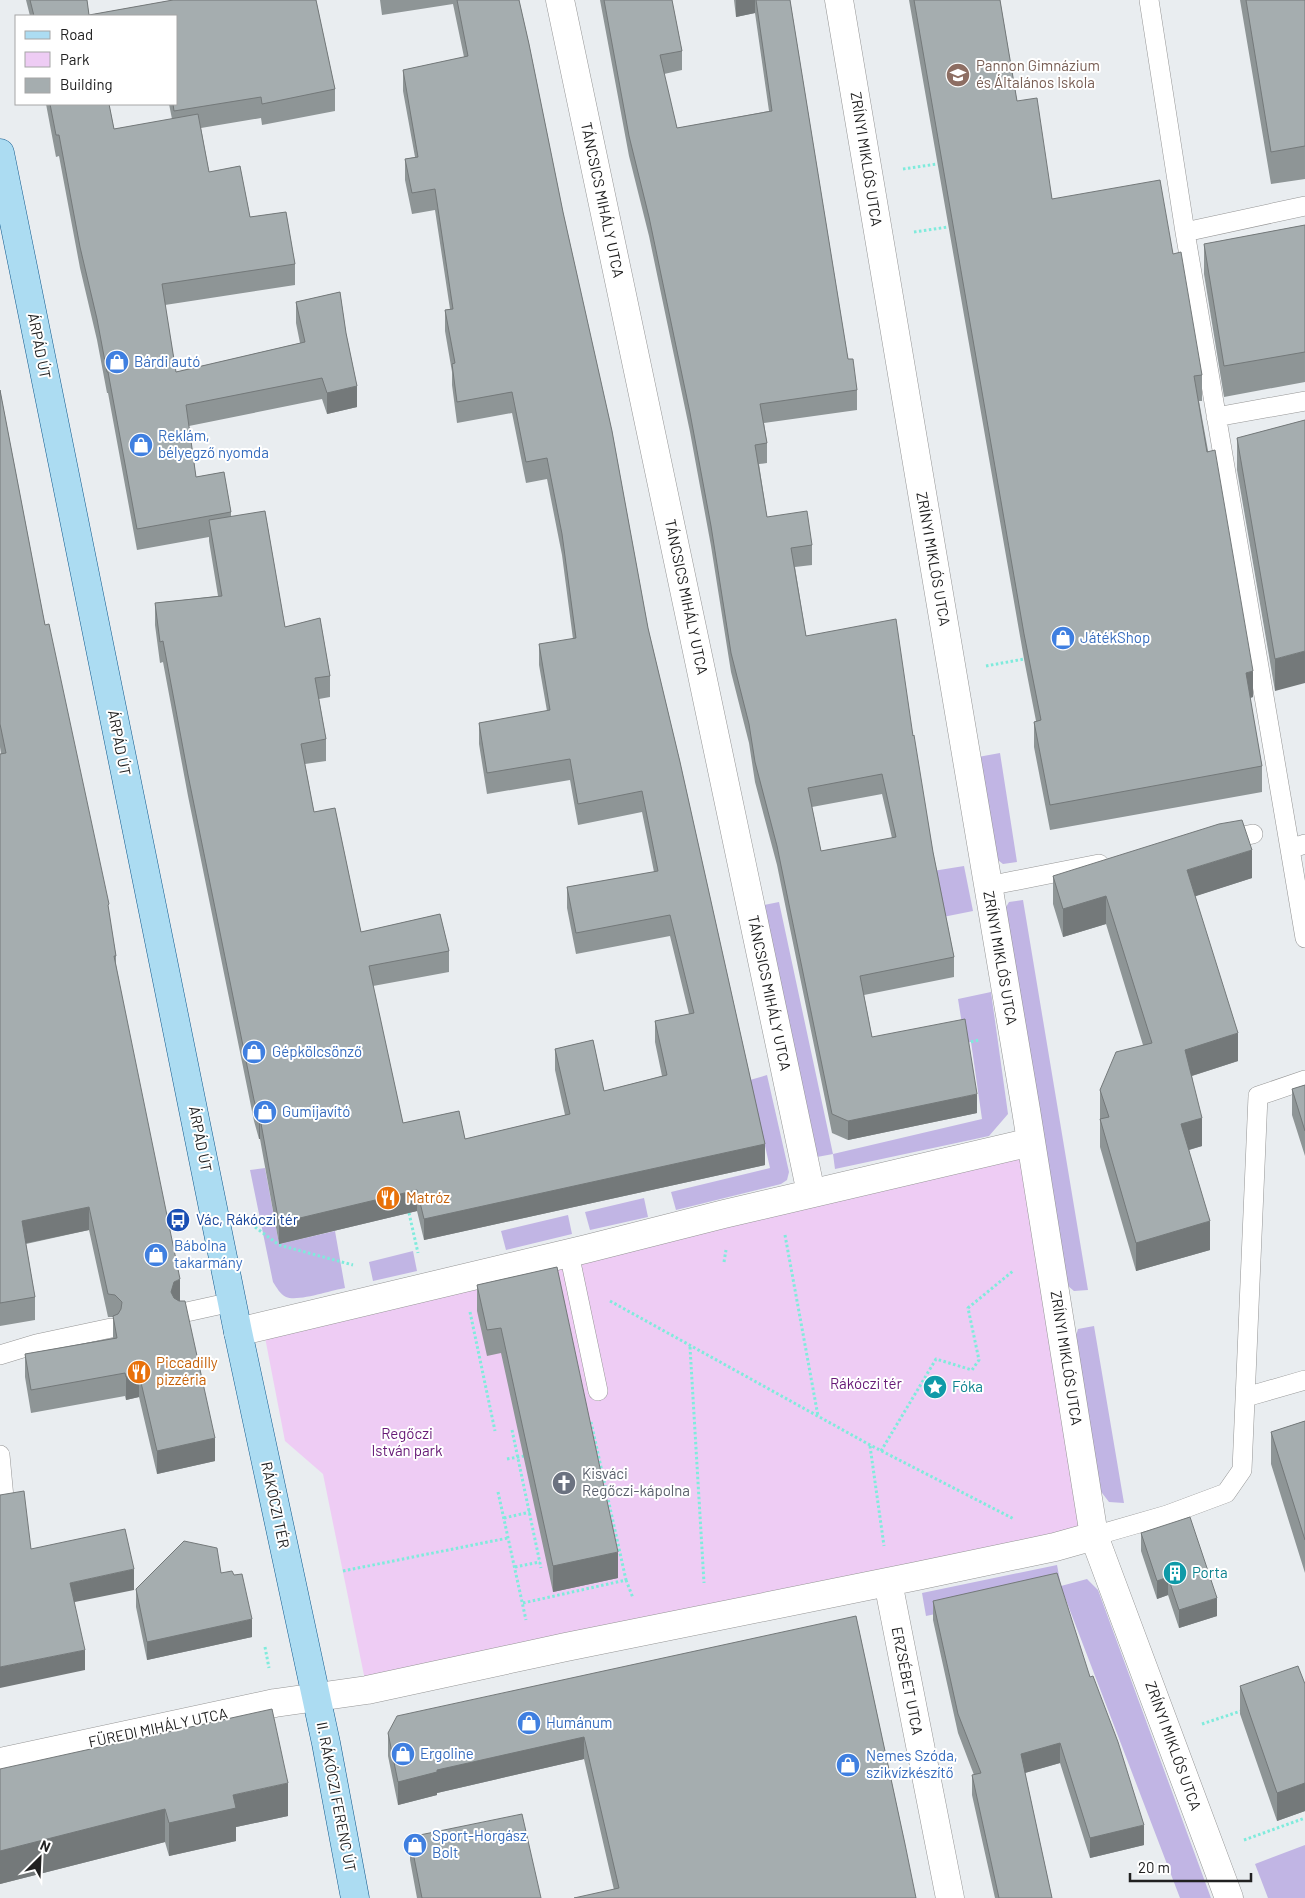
<svg xmlns="http://www.w3.org/2000/svg" width="1305" height="1898" viewBox="0 0 1305 1898" font-family="Barlow,sans-serif">
<style>
.grass{fill:#c1b5e4}
.park{fill:#eeccf4}
.lines{fill:none;stroke-linecap:round;stroke-linejoin:round}
.lane-casing{stroke:#959595;stroke-width:20}
.street-casing{stroke:#959595;stroke-width:29}
.primary-casing{stroke:#11598d;stroke-width:29}
.path{stroke:#7febdc;stroke-width:3;stroke-dasharray:2.5 2.5;stroke-linecap:butt}
.lane{stroke:#fff;stroke-width:19}
.street{stroke:#fff;stroke-width:28}
.primary{stroke:#acdcf2;stroke-width:28}
.wall{fill:#8e9596;fill-rule:evenodd}
.shaded-wall{fill:#74797a}
.building{fill:#a5adaf;stroke:#74797a;fill-rule:evenodd}
.labels{text-anchor:middle;stroke-width:4;stroke-linejoin:round;paint-order:stroke}
.education-label{font-size:15px;fill:#785e54;stroke:#fff;text-anchor:start}
.street-label{font-size:15px;fill:#212121;stroke:#fff}
.shop-label{font-size:15px;fill:#366cbe;stroke:#fff;text-anchor:start}
.food-label{font-size:15px;fill:#c56008;stroke:#fff;text-anchor:start}
.transit-label{font-size:15px;fill:#164399;stroke:#fff;text-anchor:start}
.park-label{font-size:15px;fill:#661976;stroke:#fff}
.culture-label{font-size:15px;fill:#0d838f;stroke:#fff;text-anchor:start}
.worship-label{font-size:15px;fill:#5b616d;stroke:#fff;text-anchor:start}
</style>
<rect width="100%" height="100%" fill="#e9edf0"/>
<!-- grass -->
<path class="grass" d="M1000,753L1017,862L1003,864L994,857L978,757Z
M964,866L973,911L943,917L933,871Z
M1023,900L1088,1290L1074,1291L1062,1281L1002,914L1009,902Z
M779,902L833,1154L982,1119L971,1042L965,1043L958,999L991,992L1008,1114L989,1136L835,1169L833,1154L817,1157L764,905Z
M767,1075L789,1172L787,1180L781,1184L676,1210L671,1192L770,1168L750,1080Z
M265,1168L279,1244L335,1231L345,1288C332,1290 298,1302 286,1297C280,1294 277,1288 273,1282L250,1170Z
M644,1198L648,1217L590,1230L585,1212Z
M568,1215L572,1234L506,1250L501,1231Z
M413,1251L417,1271L373,1281L369,1262Z
M1094,1326L1124,1503L1109,1502L1099,1489L1074,1342L1078,1329Z
M1057,1565L1061,1586L1087,1579L1098,1590L1211,1898H1180L1061,1587L926,1616L922,1593Z
M1305,1845V1898H1268L1255,1864Z"/>
<!-- park -->
<path class="park" d="M1031,1142L1094,1536L367,1690L323,1474L285,1441L263,1327Z"/>
<g class="lines">
<!-- lane casing -->
<g class="lane-casing">
<path id="lane" d="M1149,0L1185,232L1290,849
M1185,232L1305,206
M1216,417L1305,401
M1222,840L1253,834
M1305,844L1290,849L1305,938
M988,886L1099,864
M569,1253L598,1391
M182,1313L232,1302
M0,1355L36,1344L111,1328
M1246,1397L1305,1380
M0,1455L4,1498
M1094,1536L1167,1515L1226,1493L1242,1470L1258,1096L1305,1080"/>
</g>
<!-- street casing -->
<g class="street-casing">
<path id="street" d="M560,0L811,1193
M839,0L1026,1110L1094,1536L1229,1898
M238,1332L586,1249L724,1214L1031,1142
M888,1582L950,1898
M0,1762L275,1703L367,1690L566,1647L917,1576L1055,1547L1094,1536"/>
</g>
<!-- primary casing -->
<g class="primary-casing">
<path id="primary" d="M0,153L238,1332L326,1743L355,1898"/>
</g>
<!-- path -->
<path class="path" d="M903,169L937,164
M914,232L948,227
M986,666L1024,659
M966,1043L979,1040
M409,1213L418,1253
M255,1227L279,1245L353,1265
M785,1235L818,1416
M724,1262L726,1250
M610,1301L870,1445L1014,1519
M470,1312L495,1431
M690,1347L704,1583
M512,1430L541,1568
M870,1446L884,1546
M881,1451L936,1359L972,1370L979,1360L968,1308L1013,1271
M507,1459L524,1456
M498,1492L526,1620
M504,1518L530,1512
M515,1567L540,1562
M343,1571L508,1538
M626,1580L633,1598
M523,1603L626,1580L591,1422
M265,1647L269,1668
M1202,1724L1244,1710
M1244,1840L1305,1818"/>
<!-- lane -->
<use href="#lane" class="lane"/>
<!-- street -->
<use href="#street" class="street"/>
<!-- primary -->
<use href="#primary" class="primary"/>
</g>
<!-- wall -->
<path class="wall" d="M26,0H87L89,15L173,0H316L335,89V111L262,125L261,118L201,128L209,172L240,166L250,217L286,212L295,264V285L165,305L176,372L300,343L296,323V302L340,292L346,333L357,386V407L327,414L322,399L189,426L196,477L224,472L231,512V517L265,511L285,627L320,618L330,676V697L319,699L326,739V761L305,764L314,812L335,808L361,932L440,914L449,951V972L373,986L403,1123L459,1111L465,1139L565,1115L555,1070V1049L593,1040L604,1091L662,1076L655,1042V1021L689,1014L670,936L576,954L567,908V887L654,872L642,812L578,825L570,780L487,794L479,744V723L547,711L539,665V644L573,639L562,555L547,479L526,483L512,413L457,423L452,385V372L445,331V310L450,309L435,210L412,214L405,180V159L415,157L403,91V70L464,57L453,4L382,15L380,0H519L529,44L563,212L612,431L648,628L680,762L765,1144V1165L424,1240L417,1211L279,1244L260,1139H259L254,1121L188,796L163,662L160,663L155,625V603L218,596L209,541V537L137,550L108,393H107L97,340L80,268L59,156L56,157L46,104H109L114,129L172,119L169,104H176V16H30Z
M600,0H672L682,51V70L664,74L677,128L769,111L755,13L736,17L734,0H790L848,359L857,390V410L764,423L767,443V463L759,464L767,517L812,545V565L795,567L806,636L913,736L933,852L954,957V977L864,995L872,1037L977,1113L848,1140L832,1133L777,865L755,782L749,743L731,672L711,546L690,432L649,236L629,156ZM882,794L892,838L821,851L812,807Z
M909,0H1000L1017,101L1052,199L1173,254L1202,375V401H1199L1253,697L1250,698L1262,766V792L1050,830L1034,747V722L1036,721L1024,659Z
M1240,0H1305V179L1271,184Z
M1305,225V382L1224,397L1204,274V244Z
M0,390L45,625L109,913L116,956V965L180,1301L215,1461L157,1474L139,1397L126,1400L125,1396L31,1413L25,1377V1354L113,1338V1317H108L89,1230L26,1244L35,1297V1320L0,1326V755L1,754L0,747Z
M1305,420L1275,691L1237,470V438Z
M1053,876L1252,878L1195,896L1238,1061L1192,1076L1202,1146L1189,1150L1210,1250L1136,1271L1100,1147V1090L1143,1045L1106,924L1063,937L1053,904Z
M1305,1085V1156L1292,1115V1089Z
M557,1267L618,1578L553,1592L501,1353L487,1356L477,1311V1285Z
M1305,1421V1573L1271,1464V1432Z
M1141,1533L1217,1616L1179,1628L1168,1595L1157,1599L1141,1551Z
M136,1589L252,1637L147,1660L136,1607Z
M933,1601L1090,1677L1144,1845L1090,1858L1060,1763L1025,1773L1052,1898H995L972,1795V1775H974L958,1733L933,1620Z
M856,1616L905,1844L614,1890L584,1759L437,1793V1795L398,1805L388,1756V1733Z
M1305,1684V1811L1277,1821L1240,1714V1686Z
M0,1769L288,1816L236,1827V1841L169,1856L165,1842L0,1884Z
M410,1837L541,1898H417L410,1860Z"/>
<!-- shaded-wall -->
<path class="shaded-wall" d="M736,0H755V13L736,17Z
M357,386V407L327,414V393Z
M1305,651V683L1275,691V659Z
M1253,671V697L1246,699V673Z
M1252,850V878L1187,899V870Z
M1106,896V924L1063,937V909Z
M1238,1033V1061L1185,1078V1050Z
M977,1094V1113L848,1140V1121Z
M259,1118H260V1139H259Z
M1202,1118V1146L1181,1152V1124Z
M765,1144V1165L424,1240V1219Z
M417,1190V1211L279,1244V1223Z
M89,1207V1230L22,1244V1221Z
M1210,1221V1250L1136,1271V1243Z
M180,1279V1302L174,1305L171,1292L174,1282Z
M139,1374V1397L126,1400V1377Z
M215,1438V1461L157,1474V1451Z
M618,1552V1578L553,1592V1566Z
M134,1569V1590L70,1603V1583Z
M1168,1577V1595L1157,1599V1581Z
M1217,1598V1616L1179,1628V1610Z
M252,1619V1637L147,1660V1642Z
M85,1650V1670L0,1688V1667Z
M584,1737V1759L437,1793V1795L398,1805V1782L437,1770Z
M1060,1743V1763L1021,1774V1754Z
M288,1783V1816L236,1827V1841L169,1856V1823L233,1795Z
M1305,1783V1811L1277,1821V1793Z
M165,1809V1842L0,1884V1851Z
M1144,1825V1845L1090,1858V1838Z"/>
<!-- building -->
<path class="building" d="M30,0H87L89,15L173,0H316L335,89L262,104L261,97L174,111L173,104H176V16H34Z
M457,0H519L529,44L563,212L612,431L648,628L680,762L765,1144L424,1219L417,1190L279,1223L260,1118H259L254,1100L188,775L163,641L160,642L155,603L222,596L209,520L265,511L285,627L320,618L330,676L315,678L326,739L301,744L314,812L335,808L361,932L440,914L449,951L369,966L403,1123L459,1111L465,1139L570,1114L555,1049L593,1040L604,1091L667,1075L655,1021L694,1013L670,915L576,933L567,887L658,871L642,791L578,804L570,759L487,773L479,723L550,710L539,644L576,638L562,534L547,458L526,462L512,392L457,402L452,364L455,363L445,310L453,309L435,189L412,193L405,159L418,157L403,70L468,56Z
M604,0H672L682,51L660,55L677,128L772,111L756,0H790L848,359H853L857,390L760,404L767,443L755,445L767,517L807,511L812,545L791,548L806,636L896,619L913,736L914,735L933,852L954,957L860,976L872,1037L965,1019L977,1094L848,1121L832,1114L777,846L755,762L749,724L731,653L711,526L690,413L649,217L629,136ZM882,774L896,837L821,851L808,788Z
M914,0H1000L1017,101L1037,98L1052,199L1160,180L1173,254L1181,252L1202,375L1194,376L1207,452L1215,450L1253,671L1246,673L1262,766L1050,805L1034,722L1041,720L1024,634Z
M1246,0H1305V146L1271,152Z
M50,104H109L114,129L198,114L209,172L240,166L250,217L286,212L295,264L162,284L176,372L305,342L296,302L340,292L346,333L357,386L327,393L322,378L186,405L196,477L224,472L231,512L137,529L108,372H107L97,319L80,247L59,135H56Z
M1305,225V352L1224,366L1204,244Z
M0,390L45,625L49,624L109,904L108,905L116,956H114L180,1279L174,1282L171,1292L174,1298L179,1301H185L215,1438L157,1451L139,1374L126,1377L125,1373L31,1390L25,1354L117,1338L113,1316L118,1314L121,1309L122,1302L115,1295L108,1294L89,1207L22,1221L35,1297L0,1303V754L6,753L0,724Z
M1305,420V651L1275,659L1237,438Z
M1242,820L1252,850L1187,870L1238,1033L1185,1050L1202,1118L1181,1124L1210,1221L1136,1243L1100,1119L1109,1117L1100,1090L1116,1052L1152,1043L1106,896L1063,909L1053,876L1219,824Z
M1305,1085V1131L1292,1089Z
M557,1267L618,1552L553,1566L501,1328L487,1330L477,1285Z
M1305,1421V1540L1271,1432Z
M24,1491L31,1549L125,1529L134,1569L70,1583L85,1650L0,1667V1495Z
M1190,1517L1217,1598L1179,1610L1168,1577L1157,1581L1141,1533Z
M184,1541L217,1548L221,1573L232,1571L234,1575L242,1574L252,1619L147,1642L136,1589Z
M1057,1573L1090,1677L1093,1676L1118,1742L1144,1825L1090,1838L1060,1743L1021,1754L1052,1898H999L972,1775L981,1773L958,1714L933,1601Z
M856,1616L905,1844L916,1898H574L619,1888L584,1737L437,1770V1772L398,1782L388,1733L397,1716Z
M1298,1666L1305,1684V1783L1277,1793L1240,1686Z
M272,1709L288,1783L233,1795L236,1808L169,1823L165,1809L0,1851V1769Z
M522,1814L541,1898H422L410,1837Z"/>
<!-- icons -->
<defs>
<g id="school-disc" transform="scale(1.25)"><circle r="9.5" fill="#8d6e63" stroke="#fff"/><path d="M0-5L7-2L0 1L-7-2ZM-4 1L0 2.5L4 1V4Q0 6-4 4Z" fill="#fff"/></g>
<g id="shop-disc" transform="scale(1.25)"><circle r="9.5" fill="#3f7fe0" stroke="#fff"/><path d="M-5-2.5h2.3a2.7 3.5 0 0 1 5.4 0H5L5.5 6h-11ZM-1.5-2.5h3a1.5 2.3 0 0 0-3 0Z" fill="#fff"/></g>
<g id="restaurant-disc" transform="scale(1.25)"><circle r="9.5" fill="#e8710a" stroke="#fff"/><path d="M-5-6h1v4h1v-4h1v4h1v-4h1v5L-1.5 .5V6h-2V.5L-5-1ZM5-6V6H3V1.5H1.5Q1.5-4 5-6Z" fill="#fff"/></g>
<g id="bus-disc" transform="scale(1.25)"><circle r="9.5" fill="#1a4fb4" stroke="#fff"/><path d="M-5-6H5V4H4V6H2V4H-2V6H-4V4H-5ZM-3.5-4V0h7V-4ZM-3.5 1.2v1.5H-2V1.2ZM2 1.2v1.5H3.5V1.2Z" fill="#fff"/></g>
<g id="sight-disc" transform="scale(1.25)"><circle r="9.5" fill="#0f9aa8" stroke="#fff"/><path d="M0-6L1.8-2.2L6-1.7L2.9 1.2L3.7 5.4L0 3.3L-3.7 5.4L-2.9 1.2L-6-1.7L-1.8-2.2Z" fill="#fff"/></g>
<g id="church-disc" transform="scale(1.25)"><circle r="9.5" fill="#6b7280" stroke="#fff"/><path d="M-1.2-6h2.4v3.5h3.3v2.4h-3.3V6h-2.4V-.1h-3.3v-2.4h3.3Z" fill="#fff"/></g>
<g id="building-disc" transform="scale(1.25)"><circle r="9.5" fill="#0f9aa8" stroke="#fff"/><path d="M-4-6H4V6H1V3H-1V6H-4ZM-2.5-4.3h1.7v1.8h-1.7ZM.8-4.3h1.7v1.8H.8ZM-2.5-1h1.7V.8h-1.7ZM.8-1h1.7V.8H.8Z" fill="#fff"/></g>
</defs>
<g fill-rule="evenodd">
<use href="#school-disc" x="958" y="75"/>
<use href="#shop-disc" x="117" y="362"/>
<use href="#shop-disc" x="141" y="445"/>
<use href="#shop-disc" x="1063" y="638"/>
<use href="#shop-disc" x="254" y="1052"/>
<use href="#shop-disc" x="265" y="1112"/>
<use href="#restaurant-disc" x="388" y="1198"/>
<use href="#bus-disc" x="178" y="1220"/>
<use href="#shop-disc" x="156" y="1255"/>
<use href="#restaurant-disc" x="139" y="1372"/>
<use href="#sight-disc" x="935" y="1387"/>
<use href="#church-disc" x="564" y="1483"/>
<use href="#building-disc" x="1175" y="1573"/>
<use href="#shop-disc" x="529" y="1723"/>
<use href="#shop-disc" x="403" y="1754"/>
<use href="#shop-disc" x="848" y="1765"/>
<use href="#shop-disc" x="415" y="1845"/>
</g>
<g class="labels">
<!-- education labels -->
<g class="education-label">
<text x="976" y="71">Pannon Gimnázium<tspan x="976" dy="17">és Általános Iskola</tspan></text>
</g>
<!-- street labels -->
<g class="street-label">
<text transform="translate(866 159) rotate(81)" y="5">ZRÍNYI MIKLÓS UTCA</text>
<text transform="translate(602 200) rotate(78)" y="5">TÁNCSICS MIHÁLY UTCA</text>
<text transform="translate(39 346) rotate(79)" y="5">ÁRPÁD ÚT</text>
<text transform="translate(933 559) rotate(80)" y="5">ZRÍNYI MIKLÓS UTCA</text>
<text transform="translate(686 597) rotate(78)" y="5">TÁNCSICS MIHÁLY UTCA</text>
<text transform="translate(119 743) rotate(79)" y="5">ÁRPÁD ÚT</text>
<text transform="translate(1000 958) rotate(80)" y="5">ZRÍNYI MIKLÓS UTCA</text>
<text transform="translate(769 993) rotate(78)" y="5">TÁNCSICS MIHÁLY UTCA</text>
<text transform="translate(200 1139) rotate(79)" y="5">ÁRPÁD ÚT</text>
<text transform="translate(1066 1358) rotate(81)" y="5">ZRÍNYI MIKLÓS UTCA</text>
<text transform="translate(275 1505) rotate(78)" y="5">RÁKÓCZI TÉR</text>
<text transform="translate(907 1681) rotate(79)" y="5">ERZSÉBET UTCA</text>
<text transform="translate(158 1728) rotate(-12)" y="5">FÜREDI MIHÁLY UTCA</text>
<text transform="translate(1173 1746) rotate(70)" y="5">ZRÍNYI MIKLÓS UTCA</text>
<text transform="translate(336 1797) rotate(79)" y="5">II. RÁKÓCZI FERENC ÚT</text>
</g>
<!-- shop labels -->
<g class="shop-label">
<text x="134" y="367">Bárdi autó</text>
<text x="158" y="441">Reklám,<tspan x="158" dy="17">bélyegző nyomda</tspan></text>
<text x="1080" y="643">JátékShop</text>
<text x="272" y="1057">Gépkölcsönző</text>
<text x="282" y="1117">Gumijavító</text>
<text x="174" y="1251">Bábolna<tspan x="174" dy="17">takarmány</tspan></text>
<text x="546" y="1728">Humánum</text>
<text x="420" y="1759">Ergoline</text>
<text x="866" y="1761">Nemes Szóda,<tspan x="866" dy="17">szikvízkészítő</tspan></text>
<text x="432" y="1841">Sport-Horgász<tspan x="432" dy="17">Bolt</tspan></text>
</g>
<!-- food labels -->
<g class="food-label">
<text x="406" y="1203">Matróz</text>
<text x="156" y="1368">Piccadilly<tspan x="156" dy="17">pizzéria</tspan></text>
</g>
<!-- transit labels -->
<g class="transit-label">
<text x="196" y="1225">Vác, Rákóczi tér</text>
</g>
<!-- park labels -->
<g class="park-label">
<text x="866" y="1389">Rákóczi tér</text>
<text x="407" y="1439">Regőczi<tspan x="407" dy="17">István park</tspan></text>
</g>
<!-- culture labels -->
<g class="culture-label">
<text x="952" y="1392">Fóka</text>
<text x="1192" y="1578">Porta</text>
</g>
<!-- worship labels -->
<g class="worship-label">
<text x="582" y="1479">Kisváci<tspan x="582" dy="17">Regőczi-kápolna</tspan></text>
</g>
</g>
<!-- legend -->
<rect x="15" y="15" width="162" height="90" fill="#ffffff" stroke="#a6a6a6"/>
<rect x="25" y="31" width="25" height="8" fill="#acdcf2" stroke="#a6a6a6"/>
<text x="60" y="40" font-size="15" fill="#212121">Road</text>
<rect x="25" y="52" width="25" height="15" fill="#eeccf4" stroke="#a6a6a6"/>
<text x="60" y="65" font-size="15" fill="#212121">Park</text>
<rect x="25" y="78" width="25" height="15" fill="#a5adaf" stroke="#a6a6a6"/>
<text x="60" y="90" font-size="15" fill="#212121">Building</text>
<!-- north arrow -->
<g transform="translate(40 1858) rotate(24)" stroke="#ffffff" stroke-width="4" paint-order="stroke">
<path d="M0-4L9 19L0 12L-9 19Z" fill="#212121"/>
<text y="-8" font-size="14" font-weight="bold" text-anchor="middle" fill="#212121">N</text>
</g>
<!-- scale -->
<path d="M1130 1873v8h121v-8" fill="none" stroke="#212121" stroke-width="2.5"/>
<text x="1138" y="1873" font-size="15" fill="#212121" stroke="#ffffff" stroke-width="4" paint-order="stroke">20 m</text>
</svg>
